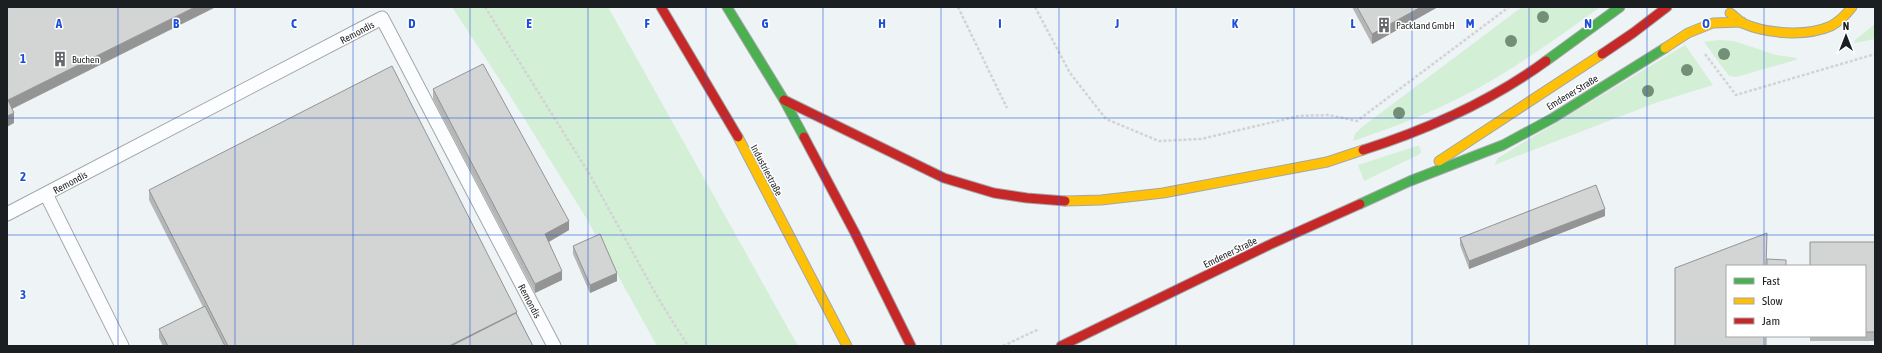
<svg xmlns="http://www.w3.org/2000/svg" width="1882" height="353" viewBox="0 0 1882 353" font-family="'Asap Condensed',sans-serif">
<style>
.green{fill:#d3efd6}
.lines{fill:none;stroke-linecap:round;stroke-linejoin:round}
.lane-casing{stroke:#a3a7a9;stroke-width:15}
.fast-casing{stroke:#a3a7a9;stroke-width:11}
.slow-casing{stroke:#a3a7a9;stroke-width:11}
.jam-casing{stroke:#a3a7a9;stroke-width:11}
.path{stroke:#d2d4d4;stroke-width:2.5;stroke-dasharray:3 2;stroke-linecap:butt}
.lane{stroke:#fcfdfe;stroke-width:13}
.fast{stroke:#4caf50;stroke-width:9}
.slow{stroke:#ffc107;stroke-width:9}
.jam{stroke:#c62828;stroke-width:9}
.tree{fill:#738f78}
.wall{fill:#b5b6b6}
.shaded-wall{fill:#949494}
.building{fill:#d3d4d4;stroke:#949494}
.grid{fill:none;stroke:#1d4ed8;stroke-width:1;stroke-opacity:0.55}
.labels{text-anchor:middle;stroke-width:3;stroke-linejoin:round;paint-order:stroke}
.poi-label{font-size:10px;fill:#1c1f22;stroke:#fff;text-anchor:start}
.street-label{font-size:10px;fill:#1c1f22;stroke:#fff}
.grid-label{font-size:13px;text-anchor:middle;font-weight:bold;fill:#1d4ed8;stroke:#fff;stroke-width:3;stroke-linejoin:round;paint-order:stroke}
</style>
<rect width="100%" height="100%" fill="#eef3f6"/>
<!-- green -->
<path class="green" d="M452,7H608L798,346H657L585,216L509,94Z
M1522,7H1600C1554,40 1508,74 1457,99C1423,116 1388,129 1353,141L1355,134L1362,127Z
M1875,24V39L1855,43L1854,41Z
M1719,40L1734,41L1776,55L1797,58L1796,60L1736,77L1729,76L1704,42Z
M1685,45L1713,85L1658,102L1494,165L1498,158Z
M1417,146H1419L1421,151L1420,154L1364,181L1358,165Z"/>
<g class="lines">
<!-- lane casing -->
<g class="lane-casing">
<path id="lane" d="M46,194L122,346
M7,214L382,18L554,346"/>
</g>
<!-- fast casing -->
<g class="fast-casing">
<path id="fast" d="M727,7L784,100L804,137
M1546,61L1620,7
M1360,204L1410,181L1503,145L1553,118L1665,48"/>
</g>
<!-- slow casing -->
<g class="slow-casing">
<path id="slow" d="M1730,13C1734,16 1738,20 1742,23C1767,34 1806,37 1831,26C1840,21 1846,15 1852,7
M1665,48L1688,33L1713,23L1742,22
M738,137L847,346
M1439,161L1602,54
M1065,201L1101,200L1163,193L1327,162L1363,150"/>
</g>
<!-- jam casing -->
<g class="jam-casing">
<path id="jam" d="M661,7L738,137
M1602,54L1633,33L1667,7
M784,100L944,178L994,193L1027,198L1065,201
M804,137L855,233L911,346
M1363,150C1429,129 1490,102 1546,61
M1061,346L1269,245L1360,204"/>
</g>
<!-- path -->
<path class="path" d="M485,7L590,175L658,298L688,346
M958,7L1007,108
M1035,7L1070,73L1106,119L1159,141L1201,139L1299,116L1329,115L1357,121L1509,7
M1705,54L1736,95L1875,54
M1003,346L1039,329"/>
<!-- lane -->
<use href="#lane" class="lane"/>
<!-- fast -->
<use href="#fast" class="fast"/>
<!-- slow -->
<use href="#slow" class="slow"/>
<!-- jam -->
<use href="#jam" class="jam"/>
</g>
<!-- trees -->
<g class="tree">
<circle cx="1543" cy="17" r="6"/>
<circle cx="1511" cy="41" r="6"/>
<circle cx="1724" cy="54" r="6"/>
<circle cx="1687" cy="70" r="6"/>
<circle cx="1648" cy="91" r="6"/>
<circle cx="1399" cy="113" r="6"/>
</g>
<!-- wall -->
<path class="wall" d="M1352,7H1438L1372,44Z
M433,89L569,230L549,242L562,280L535,293L433,99Z
M149,190L517,314L533,346H163L159,338V329L203,307L149,200Z
M1605,216L1469,269L1460,245V238Z
M1875,242V341H1810V336H1865V266Z
M573,246L617,281L590,293L573,254Z"/>
<!-- shaded-wall -->
<path class="shaded-wall" d="M195,7H216L8,111V100Z
M1421,7H1438L1372,44V34Z
M14,113V123L7,127V116Z
M1605,209V216L1469,269V261Z
M569,221V230L545,244V234Z
M562,271V280L535,293V284Z
M617,273V281L590,293V285Z
M517,312V322L470,346H449Z"/>
<!-- building -->
<path class="building" d="M7,7H195L8,100L14,113L7,116Z
M1357,7H1421L1372,34Z
M483,64L569,221L545,234L562,271L535,284L433,89Z
M392,66L517,312L449,346H228L149,190Z
M1596,185L1605,209L1469,261L1460,238Z
M1767,233L1766,266H1727V336H1766V346H1675V268Z
M600,234L617,273L590,285L573,246Z
M1810,242H1875V332H1865V266H1810Z
M1767,259L1786,260V266H1767Z
M205,306L225,346H168L159,329Z
M516,313L533,346H451Z"/>
<!-- grid -->
<path class="grid" d="M118,7V346M235,7V346M353,7V346M470,7V346M588,7V346M706,7V346M823,7V346M941,7V346M1059,7V346M1176,7V346M1294,7V346M1412,7V346M1529,7V346M1647,7V346M1764,7V266M7,118H1875M7,235H1875M1764,336V346"/>
<!-- icons -->
<defs>
<g id="building-bare" transform="scale(1.2)"><path d="M-4-6H4V6H1V3H-1V6H-4ZM-2.5-4.3h1.7v1.8h-1.7ZM.8-4.3h1.7v1.8H.8ZM-2.5-1h1.7V.8h-1.7ZM.8-1h1.7V.8H.8Z" fill="#66696c" stroke="#fff" stroke-width="2.5" paint-order="stroke"/></g>
</defs>
<g fill-rule="evenodd">
<use href="#building-bare" x="1384" y="25"/>
<use href="#building-bare" x="60" y="59"/>
</g>
<g class="labels">
<!-- poi labels -->
<g class="poi-label">
<text x="1396" y="29">Packland GmbH</text>
<text x="72" y="63">Buchen</text>
</g>
<!-- street labels -->
<g class="street-label">
<text transform="translate(357 32) rotate(-28)" y="4">Remondis</text>
<text transform="translate(1572 92) rotate(-31)" y="4">Emdener Straße</text>
<text transform="translate(767 170) rotate(62)" y="4">Industriestraße</text>
<text transform="translate(70 182) rotate(-28)" y="4">Remondis</text>
<text transform="translate(1230 252) rotate(-26)" y="4">Emdener Straße</text>
<text transform="translate(530 301) rotate(62)" y="4">Remondis</text>
</g>
</g>
<g class="grid-label">
<text x="59" y="28">A</text>
<text x="176" y="28">B</text>
<text x="294" y="28">C</text>
<text x="412" y="28">D</text>
<text x="529" y="28">E</text>
<text x="647" y="28">F</text>
<text x="765" y="28">G</text>
<text x="882" y="28">H</text>
<text x="1000" y="28">I</text>
<text x="1117" y="28">J</text>
<text x="1235" y="28">K</text>
<text x="1353" y="28">L</text>
<text x="1470" y="28">M</text>
<text x="1588" y="28">N</text>
<text x="1706" y="28">O</text>
<text x="23" y="63">1</text>
<text x="23" y="181">2</text>
<text x="23" y="299">3</text>
</g>
<!-- border -->
<rect width="1882" height="353" fill="none" stroke="#1c1f22" stroke-width="16"/>
<!-- legend -->
<rect x="1726" y="265" width="140" height="72" fill="#ffffff" stroke="#a4a5a7"/>
<rect x="1734" y="278" width="20" height="6" fill="#4caf50" stroke="#a4a5a7"/>
<text x="1762" y="285" font-size="12" fill="#1c1f22">Fast</text>
<rect x="1734" y="298" width="20" height="6" fill="#ffc107" stroke="#a4a5a7"/>
<text x="1762" y="305" font-size="12" fill="#1c1f22">Slow</text>
<rect x="1734" y="318" width="20" height="6" fill="#c62828" stroke="#a4a5a7"/>
<text x="1762" y="325" font-size="12" fill="#1c1f22">Jam</text>
<!-- north arrow -->
<g transform="translate(1846 36)" stroke="#ffffff" stroke-width="3" paint-order="stroke">
<path d="M0-3L7 15L0 10L-7 15Z" fill="#1c1f22"/>
<text y="-6" font-size="11" font-weight="bold" text-anchor="middle" fill="#1c1f22">N</text>
</g>
</svg>
